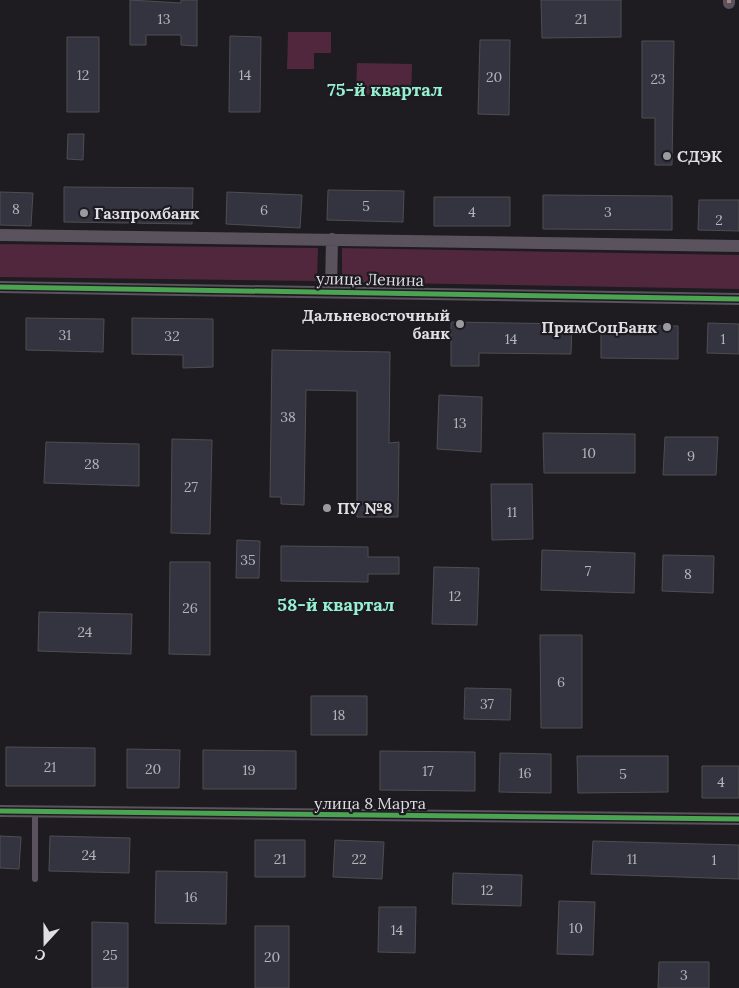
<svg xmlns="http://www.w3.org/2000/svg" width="739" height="988" viewBox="0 0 739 988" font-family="Lora,serif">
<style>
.green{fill:#51273d}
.building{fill:#33343f;stroke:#4e4e51}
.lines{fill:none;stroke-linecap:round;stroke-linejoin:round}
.lane{stroke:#5a525c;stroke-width:6}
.street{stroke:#5a525c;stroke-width:12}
.quiet{stroke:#a5887d;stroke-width:4;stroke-dasharray:8 4;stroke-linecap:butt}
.cycleway-casing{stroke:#1d1b21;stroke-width:8}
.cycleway{stroke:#4ca352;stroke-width:5}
.poi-dot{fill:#9b9a9e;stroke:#1d1b21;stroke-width:2}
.labels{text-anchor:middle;stroke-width:4.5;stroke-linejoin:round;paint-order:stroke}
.number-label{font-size:14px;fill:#b4b4b9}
.poi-label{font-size:16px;font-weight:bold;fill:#dfdee2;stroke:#1d1b21;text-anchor:start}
.street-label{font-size:16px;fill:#dfdee2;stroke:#1d1b21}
.neighbourhood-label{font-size:18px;font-weight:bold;fill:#95f1d0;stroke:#1d1b21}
</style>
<rect width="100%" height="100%" fill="#1e1c20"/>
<!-- green -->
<path class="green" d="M288,32H331V53H314V69H287Z
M357,63L412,64L411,96L356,95Z
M0,244L318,248L317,281L0,277Z
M342,248L739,255V289L342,282Z"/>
<!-- building -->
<path class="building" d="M130,0L181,3V0H197V46L181,45V35H146V45H130Z
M541,0H621V37L542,38Z
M230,36L261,37L260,112H229Z
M67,37H99V112H67Z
M480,40H510L509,115L478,114Z
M642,41H674L672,165H655V118H642Z
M68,134H84L83,160L67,159Z
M64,187L193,188L192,224L64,222Z
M328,190L404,191L403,222L327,220Z
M0,192L33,193L31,226L0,225Z
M227,192L302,195L300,228L226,224Z
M543,195L672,196V230L543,229Z
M434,197H510V226H434Z
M699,200H739V231L698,230Z
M26,318L104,319L103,352L26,350Z
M132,318L213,319V367L183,368V355L132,354Z
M451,322L572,324L571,354L479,353V366H451Z
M708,323L739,324V354L707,353Z
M601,325L678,326V359L601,358Z
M272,350L390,352L389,443L399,442L398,517H357V391L306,390L304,505L281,504V497H270Z
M439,395L482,397L481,452L437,449Z
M543,433L635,434V473H544Z
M665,437H718L716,475H663Z
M172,439L212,440L210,534L171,533Z
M46,442L139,444V486L44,483Z
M491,484H532L533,539L492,540Z
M237,540L260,541L259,578H236Z
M281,546L368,547V557H399V574H368V582L281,581Z
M542,550L635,553L634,593L541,590Z
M663,555L714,556L713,593L662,591Z
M170,562H210V655L169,654Z
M434,567L479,568L477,625L432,624Z
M39,612L132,614L131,654L38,651Z
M540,635H582V728H541Z
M465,688L511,689L510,720L464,719Z
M311,696H367V735H311Z
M6,747L95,748V786H6Z
M127,749L180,750L179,788H127Z
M203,750L296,751V789H203Z
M380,751L475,752V791L380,790Z
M500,753L551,754V793L499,792Z
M577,756H668V792L578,793Z
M702,766H739V798H702Z
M0,836L21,837L19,869L0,868Z
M50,836L130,838L129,873L49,871Z
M255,840H305V877H255Z
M335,840L384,842L382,879L333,877Z
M593,841L739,845V879L591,874Z
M156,871L227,872L226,924L155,923Z
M453,873L522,875L521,906L452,904Z
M559,901L595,902L593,955L557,954Z
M379,907H416L415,953L378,952Z
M92,922L128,923V988H92Z
M255,926H289V988H255Z
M659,962H709V988H658Z"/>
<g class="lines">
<!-- lane -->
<path class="lane" d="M35,879V812"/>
<!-- street -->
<path class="street" d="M729,0V3
M0,235L739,246
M0,287L739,299
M331,291L332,239
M0,811L739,819"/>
<!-- quiet -->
<path class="quiet" d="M729,0V3"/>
<!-- cycleway casing -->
<g class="cycleway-casing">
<path id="cycleway" d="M0,287L739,299
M0,811L739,819"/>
</g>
<!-- cycleway -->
<use href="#cycleway" class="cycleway"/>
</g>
<!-- markers -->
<g class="poi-dot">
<circle cx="667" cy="156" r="5"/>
<circle cx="84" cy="213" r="5"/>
<circle cx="460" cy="324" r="5"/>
<circle cx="667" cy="327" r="5"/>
<circle cx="327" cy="508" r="5"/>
</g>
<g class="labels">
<!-- number labels -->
<g class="number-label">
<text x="164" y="24">13</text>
<text x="581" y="24">21</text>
<text x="83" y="80">12</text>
<text x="245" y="80">14</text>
<text x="494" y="82">20</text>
<text x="658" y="84">23</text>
<text x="366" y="211">5</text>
<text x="16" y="214">8</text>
<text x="264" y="215">6</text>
<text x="472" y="217">4</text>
<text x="608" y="217">3</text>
<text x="719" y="225">2</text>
<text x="65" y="340">31</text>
<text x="172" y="341">32</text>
<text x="511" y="344">14</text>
<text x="723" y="344">1</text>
<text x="288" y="422">38</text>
<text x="460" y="428">13</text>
<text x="589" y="458">10</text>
<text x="691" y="461">9</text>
<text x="92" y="469">28</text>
<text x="191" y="492">27</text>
<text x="512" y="517">11</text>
<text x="248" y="565">35</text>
<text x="588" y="576">7</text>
<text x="688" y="579">8</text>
<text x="455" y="601">12</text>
<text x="190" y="613">26</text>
<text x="85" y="637">24</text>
<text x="561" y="687">6</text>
<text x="487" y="709">37</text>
<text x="339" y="720">18</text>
<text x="50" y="772">21</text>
<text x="153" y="774">20</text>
<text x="249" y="775">19</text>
<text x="428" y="776">17</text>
<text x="525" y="778">16</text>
<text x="623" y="779">5</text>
<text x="721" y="787">4</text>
<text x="89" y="860">24</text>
<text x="280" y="864">21</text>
<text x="359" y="864">22</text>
<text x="632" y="864">11</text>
<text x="714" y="865">1</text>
<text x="487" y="895">12</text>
<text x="191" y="902">16</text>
<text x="576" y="933">10</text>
<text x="397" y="935">14</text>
<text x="110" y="960">25</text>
<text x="272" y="962">20</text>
<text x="684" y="980">3</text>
</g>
<!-- poi labels -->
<g class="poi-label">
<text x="677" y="162">СДЭК</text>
<text x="94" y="219">Газпромбанк</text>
<text x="450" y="321" text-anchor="end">Дальневосточный<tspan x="450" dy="18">банк</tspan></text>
<text x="657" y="333" text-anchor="end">ПримСоцБанк</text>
<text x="337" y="514">ПУ №8</text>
</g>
<!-- street labels -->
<g class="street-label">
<text transform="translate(370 279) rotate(1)" y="6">улица Ленина</text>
<text x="370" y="809">улица 8 Марта</text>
</g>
<!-- neighbourhood labels -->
<g class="neighbourhood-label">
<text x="385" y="96">75-й квартал</text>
<text x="336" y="611">58-й квартал</text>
</g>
</g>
<!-- north arrow -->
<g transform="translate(45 943) rotate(201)" stroke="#1d1b21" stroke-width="4" paint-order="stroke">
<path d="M0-4L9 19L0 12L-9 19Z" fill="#dfdee2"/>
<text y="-8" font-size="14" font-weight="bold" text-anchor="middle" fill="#dfdee2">С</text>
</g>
</svg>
